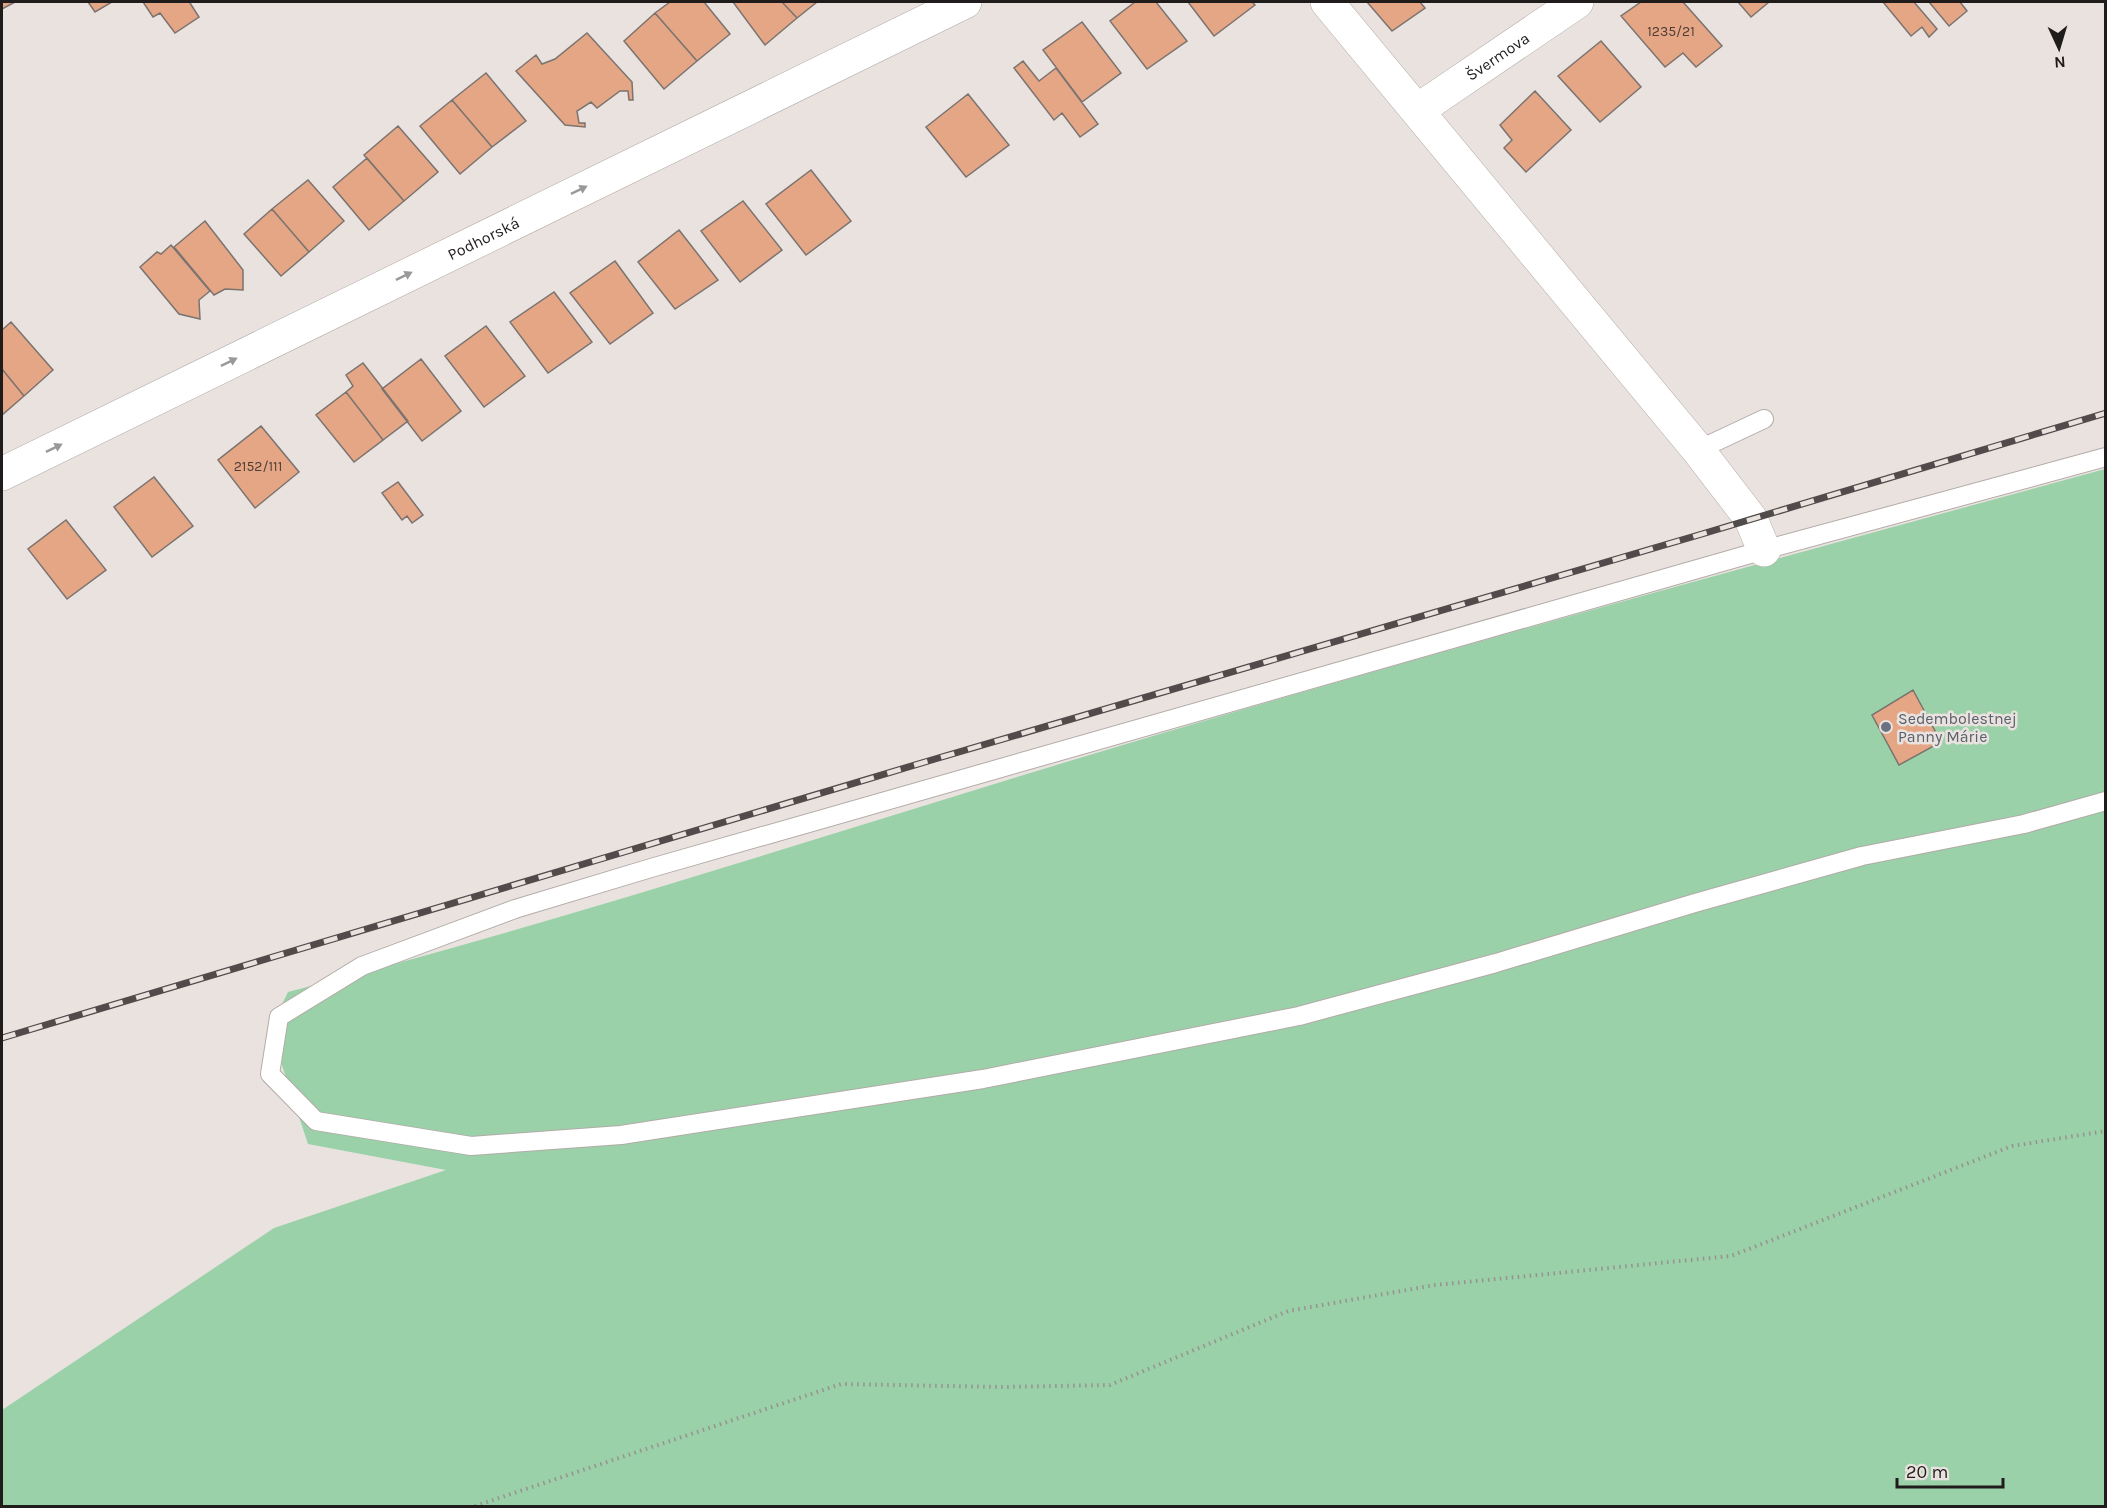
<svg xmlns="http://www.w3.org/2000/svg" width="2107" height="1508" viewBox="0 0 2107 1508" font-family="Karla,sans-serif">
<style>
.green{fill:#9ad1a9}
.building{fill:#e5a686;stroke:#7a736f;stroke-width:1.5}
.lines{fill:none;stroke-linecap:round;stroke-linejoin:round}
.service-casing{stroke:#b2aba7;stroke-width:20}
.minor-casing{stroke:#b2aba7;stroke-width:34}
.path{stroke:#98928f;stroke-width:4;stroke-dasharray:1.5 4.5;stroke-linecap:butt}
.service{stroke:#fff;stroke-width:18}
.minor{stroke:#fff;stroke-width:33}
.rail-casing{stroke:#514c4b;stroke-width:7}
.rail{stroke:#eae2de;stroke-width:4.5;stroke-dasharray:14;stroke-linecap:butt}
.oneway{fill:#9a9998}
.worship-dot{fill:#6b7280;stroke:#eae2de;stroke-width:2}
.labels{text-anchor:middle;stroke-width:5;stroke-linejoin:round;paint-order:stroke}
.number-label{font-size:14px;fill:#503e36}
.street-label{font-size:16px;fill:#1f1c1b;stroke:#eae2de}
.worship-label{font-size:16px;fill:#5b616d;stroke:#eae2de;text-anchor:start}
</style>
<rect width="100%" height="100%" fill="#eae2de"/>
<!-- green -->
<path class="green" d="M2105,469V1506H2V1410L274,1228L446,1170L308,1144L270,1029L288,992C583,917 872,819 1163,733C1476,640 1791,555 2105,469Z"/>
<!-- building -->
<path class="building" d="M2,2H15L2,9Z
M88,2H112L95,12Z
M143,2H192L190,3L199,17L175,33L160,13L153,17Z
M670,2H704L730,34L697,61L655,13Z
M733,2H782L797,18L765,45Z
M782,2H817L797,18Z
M1135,2H1156L1187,41L1147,69L1110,21Z
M1188,2H1252L1255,5L1214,36Z
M1367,2H1420L1425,8L1392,31Z
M1641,2H1683L1722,46L1696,67L1683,53L1665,67L1621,16Z
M1738,2H1769L1751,17Z
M1883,2H1914L1937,29L1929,37L1922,27L1911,36Z
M1929,2H1960L1967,11L1949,26Z
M655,13L697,61L664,89L624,41Z
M1082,22L1121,73L1082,102L1043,50Z
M587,33L632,82L633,100H629L628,91H620L597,108L591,102L577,111L579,123H585V127L565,125L516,71L536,55L542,64L555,59Z
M1601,41L1641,87L1600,122L1558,76Z
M1023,61L1039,81L1056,68L1098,124L1080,137L1062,113L1054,120L1014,68Z
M486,73L526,121L492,147L452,100Z
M1535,91L1571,130L1526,172L1504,148L1512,140L1500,125Z
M968,94L1009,145L966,177L926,127Z
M452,100L492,147L460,174L420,126Z
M398,126L438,172L404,201L364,155Z
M367,158L404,201L369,230L333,187Z
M811,170L851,221L806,255L766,204Z
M308,180L344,221L309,252L272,209Z
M743,201L782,250L740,282L701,231Z
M272,209L309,252L281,276L244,234Z
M205,221L243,270V290L225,289L214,295L174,247Z
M679,230L718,280L675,309L638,262Z
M171,245L210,291L199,300L200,319L179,314L140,267L157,252L161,254Z
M615,261L653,313L610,344L570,293Z
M554,292L592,342L548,373L510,322Z
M11,322L53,370L24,396L2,369V330Z
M486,326L525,376L484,407L445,356Z
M421,359L461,411L422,441L382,389Z
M363,363L408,421L383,440L346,392L353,386L346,375Z
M2,369L24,396L2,415Z
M346,392L383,440L354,462L316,415Z
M261,426L299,472L255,508L218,460Z
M154,477L193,526L152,557L114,507Z
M398,482L423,515L412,523L407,516L402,520L382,493Z
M66,520L106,570L67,599L28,549Z
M1913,690L1941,742L1899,765L1872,715Z"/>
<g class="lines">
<!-- service casing -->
<g class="service-casing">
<path id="service" d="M1698,450L1764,419
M2106,457L1764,550L651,868L515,909L362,966L279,1017L270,1074L316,1121L471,1146L621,1135L983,1079L1299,1016L1496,963L1695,903L1862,856L2024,824L2106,801"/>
</g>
<!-- minor casing -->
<g class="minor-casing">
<g id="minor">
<path d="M1327,2L1698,450L1751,519L1764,550"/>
<path id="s1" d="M1418,110L1577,2"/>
<path id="s2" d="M2,474L965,2"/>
</g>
</g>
<!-- path -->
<path class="path" d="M475,1506L841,1384L1002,1387L1110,1385L1288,1311L1435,1285L1731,1256L2012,1146L2106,1131"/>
<!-- service -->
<use href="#service" class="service"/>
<!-- minor -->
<use href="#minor" class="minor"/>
<!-- rail casing -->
<g class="rail-casing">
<path id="rail" d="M2,1038L935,759L1702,534L2106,413"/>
</g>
<!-- rail -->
<use href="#rail" class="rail"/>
</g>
<!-- one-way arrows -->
<defs><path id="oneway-solid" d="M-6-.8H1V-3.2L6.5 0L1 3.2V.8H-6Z" transform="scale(1.5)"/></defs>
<g class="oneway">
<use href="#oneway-solid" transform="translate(579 190) rotate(-26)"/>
<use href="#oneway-solid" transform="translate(404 276) rotate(-26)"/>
<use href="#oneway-solid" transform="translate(229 362) rotate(-26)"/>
<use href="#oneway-solid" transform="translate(54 448) rotate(-26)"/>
</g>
<!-- markers -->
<circle class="worship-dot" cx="1886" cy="727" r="6"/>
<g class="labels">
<!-- number labels -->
<g class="number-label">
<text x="1671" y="36">1235/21</text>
<text x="258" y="471">2152/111</text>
</g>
<!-- street labels -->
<g class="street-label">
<text dy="6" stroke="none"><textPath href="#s1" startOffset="96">Švermova</textPath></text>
<text dy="6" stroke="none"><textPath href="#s2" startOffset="536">Podhorská</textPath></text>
</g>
<!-- worship labels -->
<g class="worship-label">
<text x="1898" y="724">Sedembolestnej<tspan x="1898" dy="18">Panny Márie</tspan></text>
</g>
</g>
<!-- border -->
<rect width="2107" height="1508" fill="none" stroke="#1f1c1b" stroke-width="6"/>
<!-- north arrow -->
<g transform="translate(2059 48) rotate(176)" stroke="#eae2de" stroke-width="4.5" paint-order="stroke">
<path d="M0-4.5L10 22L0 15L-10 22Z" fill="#1f1c1b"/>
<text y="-9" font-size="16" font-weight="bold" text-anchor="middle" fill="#1f1c1b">N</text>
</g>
<!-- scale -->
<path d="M1897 1478v9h106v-9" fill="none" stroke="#1f1c1b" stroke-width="3"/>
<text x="1906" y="1478" font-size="18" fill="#1f1c1b" stroke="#eae2de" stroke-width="4.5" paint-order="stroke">20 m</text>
</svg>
